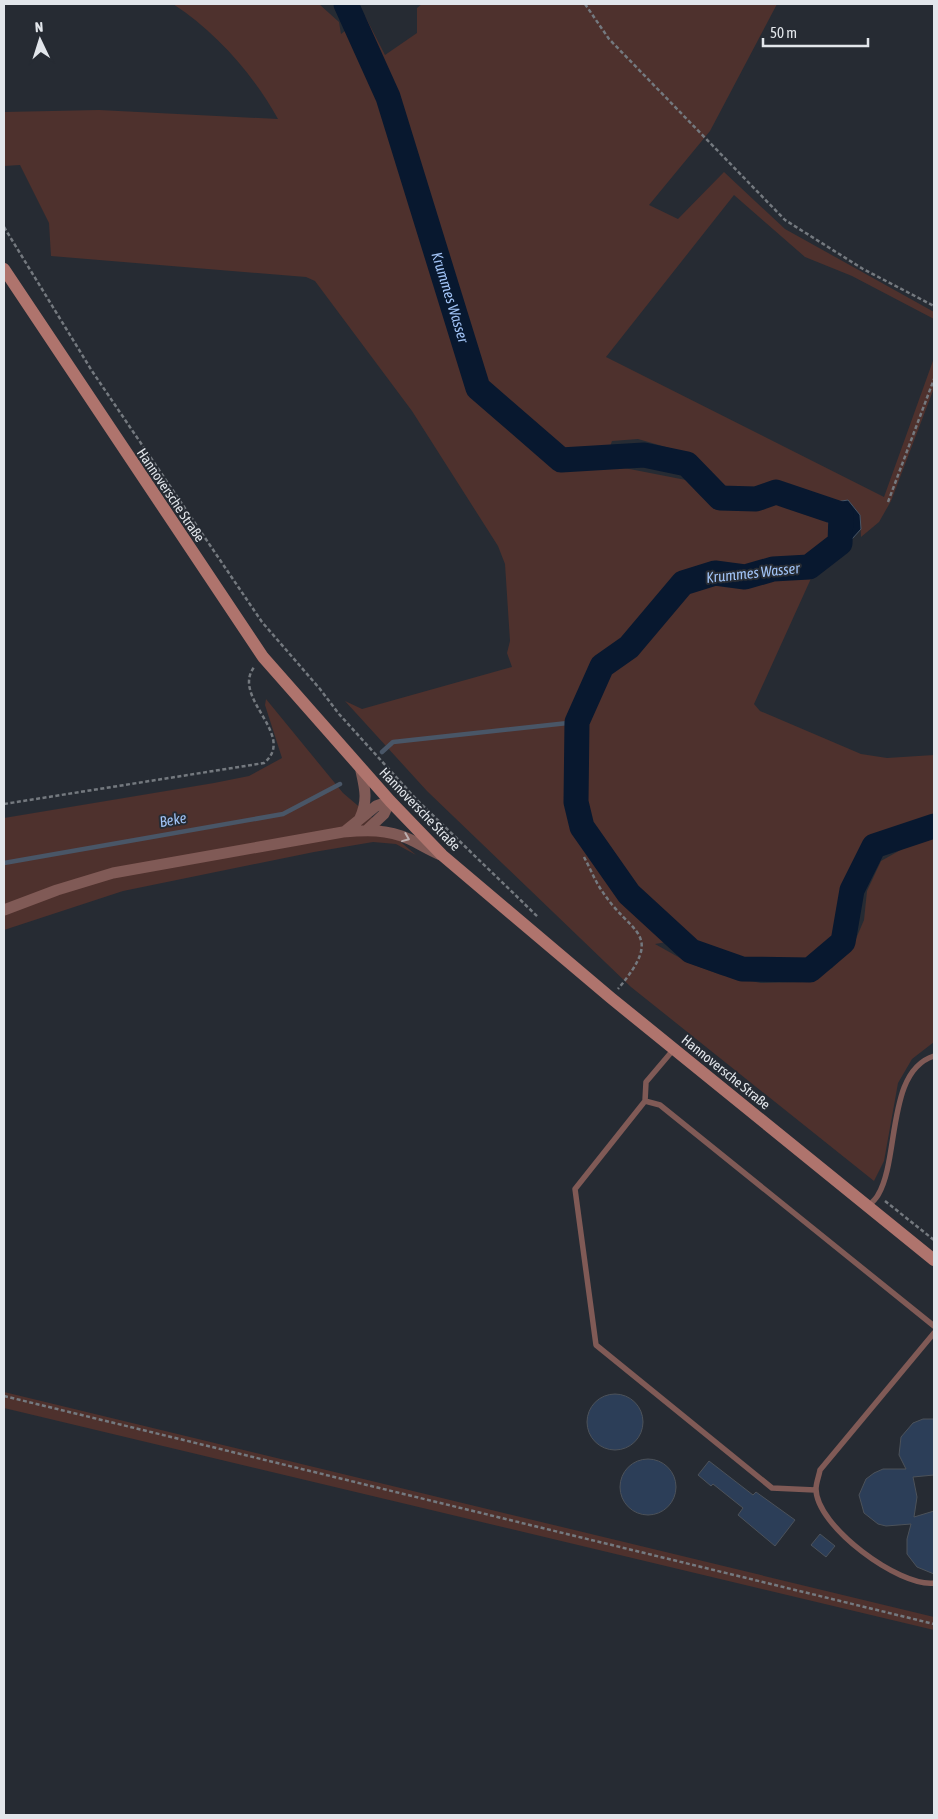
<svg xmlns="http://www.w3.org/2000/svg" width="938" height="1819" viewBox="0 0 938 1819" font-family="'Asap Condensed',sans-serif">
<style>
.green{fill:#4e312d}
.water{fill:#08182f;stroke:#495667}
.lines{fill:none;stroke-linecap:round;stroke-linejoin:round}
.stream{stroke:#495667;stroke-width:4.5}
.river{stroke:#08182f;stroke-width:25}
.building{fill:#2c3e58;stroke:#4c525a}
.path{stroke:#74797f;stroke-width:2.5;stroke-dasharray:4 2.5;stroke-linecap:butt}
.lane{stroke:#805a56;stroke-width:5.5}
.street{stroke:#805a56;stroke-width:11}
.secondary{stroke:#af746d;stroke-width:12}
.oneway{stroke:#bbaeaf}
.labels{text-anchor:middle;stroke-width:4;stroke-linejoin:round;paint-order:stroke}
.street-label{font-size:14px;fill:#e2e6eb;stroke:#262b33}
.water-label{font-size:15px;font-style:italic;fill:#a1c3f6;stroke:#262b33}
</style>
<rect width="100%" height="100%" fill="#262b33"/>
<!-- green -->
<path class="green" d="M173,4H319L339,22L341,34L365,16L385,55L417,33V8L422,4H777L710,131L649,205L678,219L724,172L785,229L934,312V319L852,276L805,257L734,195L606,357L884,497L934,358V388L891,501L879,522L861,537L860,515L848,500L829,503L774,482L745,490L718,484L690,454L638,439L612,441L604,464L691,481L712,502L749,510L778,500L824,517L836,532L828,541L754,704L760,711L861,754L887,758L934,755V817L883,831L869,842L845,886L835,935L809,961H749L704,951L684,939L655,944L689,963L721,975L761,983L802,982L832,968L852,948L864,920L867,891L881,861L920,839L934,837V1042L912,1059L898,1083L884,1161L874,1181L631,987L427,791L345,701L362,709L512,667L507,653L510,641L505,564L498,546L412,411L315,281L306,277L51,256L49,223L20,165L4,166V112L99,110L278,119C253,74 216,32 173,4Z
M266,699L343,793L416,855L396,844L373,842L314,852L123,891L4,930V818L214,783L249,776L282,758L265,705Z
M4,1392L934,1617V1630L4,1408Z"/>
<!-- water -->
<path class="water" d="M816,499L829,503L848,500L860,515L861,529L852,539L828,541L835,532L824,517L812,511Z"/>
<g class="lines">
<!-- stream -->
<path class="stream" d="M382,752L393,742L577,722
M4,863L283,814L340,784"/>
<!-- river -->
<path class="river" id="s1" d="M346,4L388,97L478,388L561,460L644,455L687,464L720,498L756,499L776,492L841,514L840,543L809,567L773,569L745,577L715,573L683,583L629,647L602,666L577,722L576,802L582,827L629,894L691,951L742,969L810,970L843,942L852,890L874,846L934,826"/>
</g>
<!-- building -->
<path class="building" d="M587 1422a28 28 0 1 1 56 0a28 28 0 1 1-56 0Z
M923,1419H934V1475L913,1477L917,1497L914,1517L934,1511V1574L917,1567L907,1554V1539L911,1524L886,1526L878,1524L864,1513L859,1495L866,1479L874,1473L883,1469H906L899,1455L901,1437L913,1423Z
M620 1487a28 28 0 1 1 56 0a28 28 0 1 1-56 0Z
M709,1461L753,1495L756,1492L795,1520L775,1546L738,1515L743,1508L713,1484L711,1486L698,1475Z
M820,1534L835,1546L826,1557L811,1545Z"/>
<g class="lines">
<!-- path -->
<path class="path" d="M585,4L609,39L785,220L863,269L934,306
M4,227L92,371L262,622L320,689L339,714L416,799L538,917
M888,502L934,379
M4,804L264,763C298,735 229,697 255,666
M584,857C590,868 595,881 602,891C631,936 666,931 618,989
M885,1201L934,1240
M4,1396L934,1624"/>
<!-- lane -->
<path class="lane" d="M674,1049L646,1082L645,1101L575,1189L596,1345L772,1488L815,1490
M645,1101L660,1105L934,1326
M868,1207C871,1203 876,1199 878,1195C900,1158 886,1071 934,1056
M934,1333L820,1470C819,1476 816,1483 816,1489C816,1526 899,1587 934,1583"/>
<!-- street -->
<path class="street" d="M360,818C368,800 365,789 361,771
M367,830L384,814L390,801
M344,832L376,806L390,801
M4,910L57,890L113,873L343,832C366,830 387,829 409,839C420,844 429,850 441,855"/>
<!-- secondary -->
<path class="secondary" d="M4,269L263,657L390,801L442,855L611,998L934,1260"/>
</g>
<!-- one-way arrows -->
<defs><path id="oneway-chevron" d="M-2-3.5L2.5 0L-2 3.5" fill="none" stroke-width="1.6" stroke-linecap="round" stroke-linejoin="round" transform="scale(1.25)"/></defs>
<use class="oneway" href="#oneway-chevron" transform="translate(406 838) rotate(22)"/>
<g class="labels">
<!-- street labels -->
<g class="street-label">
<text transform="translate(171 495) rotate(56)" y="5">Hannoversche Straße</text>
<text transform="translate(420 809) rotate(46)" y="5">Hannoversche Straße</text>
<text transform="translate(726 1072) rotate(39)" y="5">Hannoversche Straße</text>
</g>
<!-- water labels -->
<g class="water-label">
<text dy="5" stroke="none"><textPath href="#s1" startOffset="312">Krummes Wasser</textPath></text>
<text transform="translate(753 573) rotate(-6)" y="5">Krummes Wasser</text>
<text transform="translate(173 820) rotate(-10)" y="5">Beke</text>
</g>
</g>
<!-- border -->
<rect width="938" height="1819" fill="none" stroke="#e2e6eb" stroke-width="10"/>
<!-- north arrow -->
<g transform="translate(40 40) rotate(356)" stroke="#262b33" stroke-width="4" paint-order="stroke">
<path d="M0-4L9 19L0 12L-9 19Z" fill="#e2e6eb"/>
<text y="-8" font-size="14" font-weight="bold" text-anchor="middle" fill="#e2e6eb">N</text>
</g>
<!-- scale -->
<path d="M763 38v8h105v-8" fill="none" stroke="#e2e6eb" stroke-width="2.5"/>
<text x="770" y="38" font-size="15" fill="#e2e6eb" stroke="#262b33" stroke-width="4" paint-order="stroke">50 m</text>
</svg>
